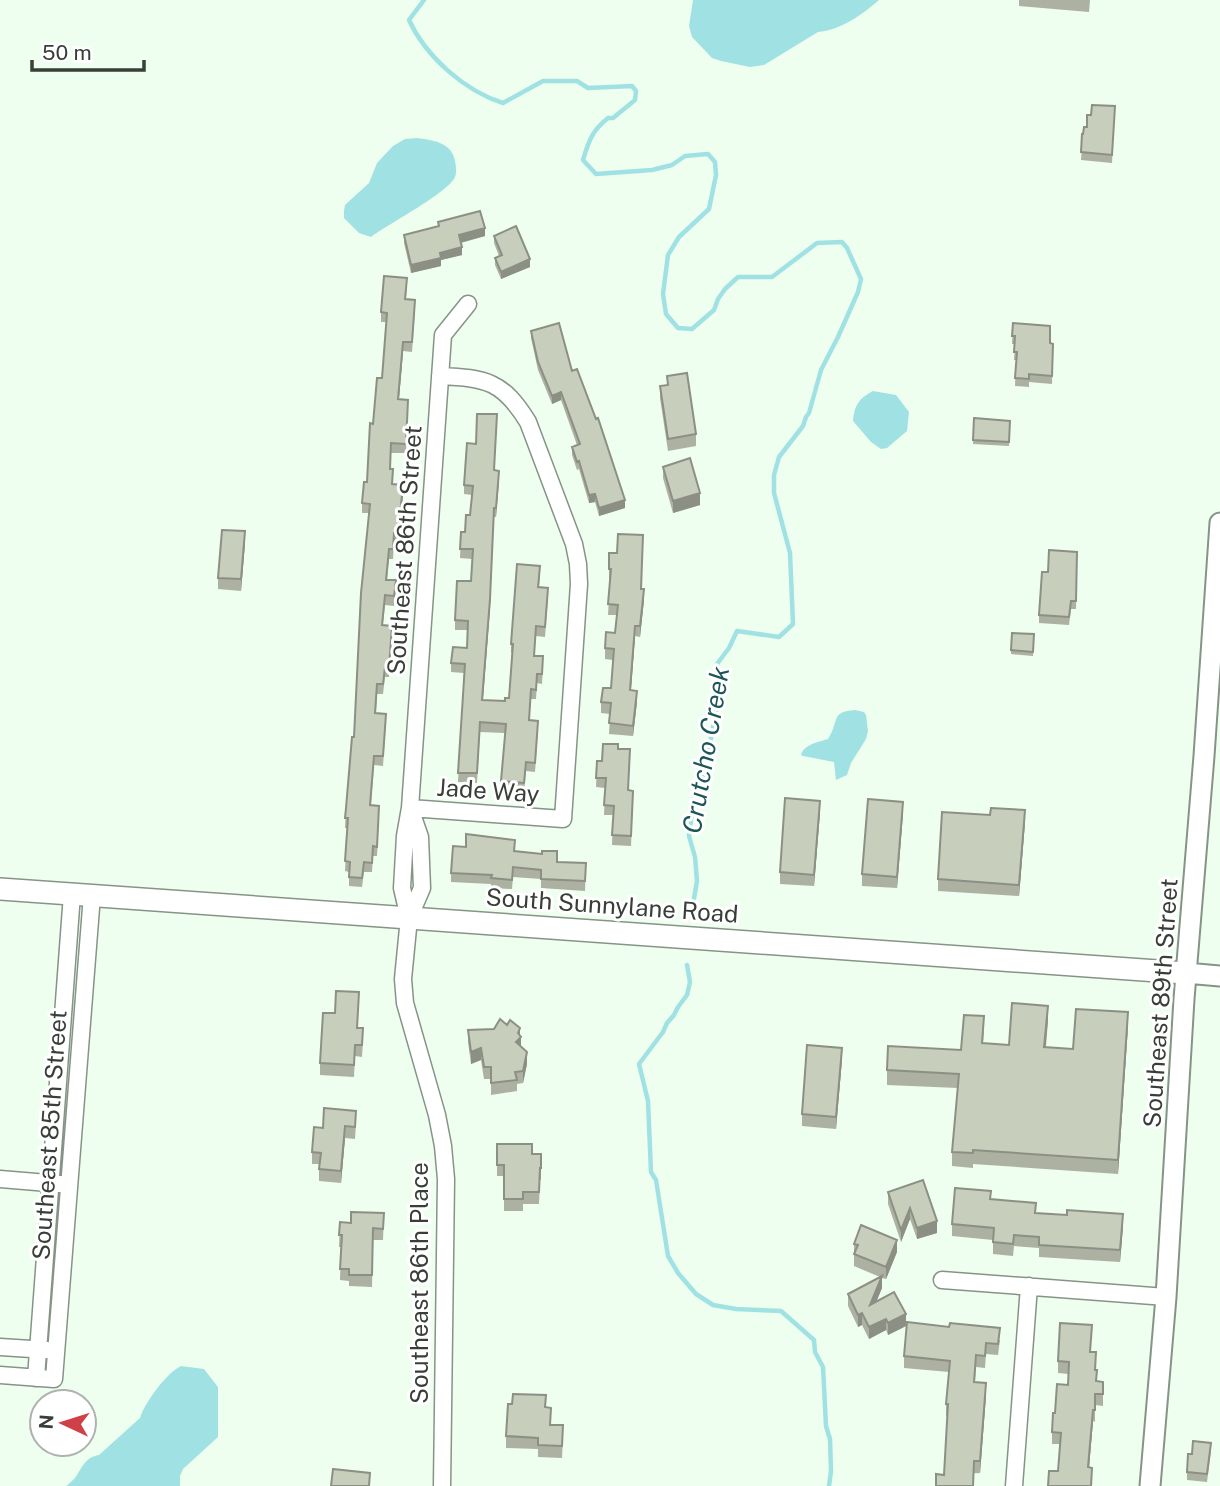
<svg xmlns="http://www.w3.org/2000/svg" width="1220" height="1486" viewBox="0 0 1220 1486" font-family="'Public Sans',sans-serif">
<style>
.water{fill:#a0e2e3}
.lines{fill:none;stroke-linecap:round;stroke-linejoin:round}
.stream{stroke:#a0e2e3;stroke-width:4.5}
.minor-casing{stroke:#869487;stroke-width:19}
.tertiary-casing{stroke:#869487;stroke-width:23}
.secondary-casing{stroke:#869487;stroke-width:24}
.minor{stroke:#fff;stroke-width:16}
.tertiary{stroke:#fff;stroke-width:19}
.secondary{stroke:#fff;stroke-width:21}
.wall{fill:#acb1a2}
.shaded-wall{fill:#8c9084}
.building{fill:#c8cebc;stroke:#8c9084;stroke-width:2}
.labels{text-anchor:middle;stroke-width:6;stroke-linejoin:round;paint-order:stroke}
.street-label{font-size:24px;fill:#383e38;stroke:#fff}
.water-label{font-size:26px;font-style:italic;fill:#1e5657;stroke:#fff}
</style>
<rect width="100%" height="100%" fill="#eefeef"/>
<!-- water -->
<path class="water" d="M693,0H879C863,14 841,30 818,32L764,65L750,67L721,61L712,58L692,37L689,26Z
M417,138C432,140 452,142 455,161C456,166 457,172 455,177C448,193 388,224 371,237L359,233L344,218V211L345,205L369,183L377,163L393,146L405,139Z
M873,391L896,395L909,412L907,431L887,448L881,449L871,442L853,421C854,406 859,398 873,391Z
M855,710L864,712L866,715L868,731L866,739L851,763L847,775L836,780L834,762L803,756L801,755C804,744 819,742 828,739C840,720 830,712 855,710Z
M181,1366L204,1369L218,1387V1437L183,1469L180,1476V1486H66C68,1485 74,1479 75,1478C82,1468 85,1457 99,1455L140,1418C144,1404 167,1372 181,1366Z"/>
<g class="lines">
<!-- stream -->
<path class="stream" d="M424,0L409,20C426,57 465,91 503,103L543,81H577L588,88L632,86L636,91L635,100L613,118H608C592,131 589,140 583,160L596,174L652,170L672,165L685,156L708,154L715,162L716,175L709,209L679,237L668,255L663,294L666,314L678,328L692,329L714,310L718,299L725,289L738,277H772L817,243L842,242L847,248L861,279L858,292L838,337L821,370L809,413L806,417L803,426L779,457L774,475V493L790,553L793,624L779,637L737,631L729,648L717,664L716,712L704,774L694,797L689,836L695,857L697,881L691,916
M687,965L690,982L687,995L678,1007L674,1015L667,1023L663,1032L639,1064L648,1101L651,1172L656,1180L668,1256L678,1273L696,1294L713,1305L736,1309L781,1311L814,1340L815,1352L823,1367L826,1426L830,1439L831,1471L829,1486"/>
<!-- minor casing -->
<g class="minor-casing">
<path id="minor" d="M410,808L420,837L422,888L409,918L403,979L405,1003L437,1115L443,1146L446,1179L442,1486
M410,808L563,819L579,584L578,564L574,544L528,422C503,381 486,378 440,376
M409,918L402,888L405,836L410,808L443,335L468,304
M0,1179L60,1184
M942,1280L1166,1297
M0,1347L47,1350
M0,1375L54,1379L92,895
M36,1378L72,894
M1014,1486L1029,1286"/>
</g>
<!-- tertiary casing -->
<g class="tertiary-casing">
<path id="tertiary" d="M1186,973L1220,976
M1150,1486L1166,1297L1184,999L1204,756L1220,523"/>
</g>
<!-- secondary casing -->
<g class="secondary-casing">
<path id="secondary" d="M0,889L1186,973"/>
</g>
<!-- minor -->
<use href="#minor" class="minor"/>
<!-- tertiary -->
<use href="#tertiary" class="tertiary"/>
<!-- secondary -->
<use href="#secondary" class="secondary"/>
</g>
<!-- wall -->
<path class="wall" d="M1019,0H1090L1089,12L1019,6Z
M1115,106L1112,163L1081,160L1083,134L1091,115Z
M438,222L485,236L461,243L462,255L441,260V266L411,273L404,243V235L438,227Z
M494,236L530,267L501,279L495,265V258L499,256L494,243Z
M407,288L406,299L415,310L412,352L403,351L399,399L408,400L406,453H391L390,469L393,484L403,494L398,543H394L393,559H389L387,580L396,590L394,606L385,605L383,625L392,635L389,677H385L383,694H377L376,713L386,723L383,766L374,765L371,805L379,815L377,856H373L372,872H364L362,887L349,886V872L345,871L347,828H345L346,808L354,737L369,513H362V503L367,482L373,424L382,378L387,322H381V312Z
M1013,323L1050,343L1053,344L1052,384L1029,382V387L1015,386L1016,360H1014L1015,344H1012Z
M531,331L572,371L625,508L599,516L595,502L589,503L579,469L577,470L572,455V447L577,445L561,400L552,404L538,370L531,338Z
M667,376L696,434V446L668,451L660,398V386L667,385Z
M974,418L1010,421L1009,446L973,444Z
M663,467L700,505L673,513L663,478Z
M494,470L499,480L496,517H494L490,608L483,700L505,701L509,698L512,653H511V644L540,575L539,588L548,598L545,637L536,636L534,656L543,666L542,684L537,683L536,699H531L529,720L538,730L535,772L526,771L524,793L501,791L505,733L480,732L477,783L458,782L464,673L451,672V663L467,648V630H455V620L471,581L472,559L460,558L461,532H465L470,515L472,495L464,494V485Z
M245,543L241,591L218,589V578Z
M1077,552L1076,609H1071L1069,625L1039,623V615L1048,572Z
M609,553L641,589L644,600L640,637L635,636L631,690L637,702L633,736L609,734L610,714L601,713V702L611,688L613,660L605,659V648L615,633L617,615H608L610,580H609Z
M1034,634L1033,656L1011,654V650Z
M618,749L629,790L633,800L631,846L612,845L613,815H604L605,788L596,787L597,761H602Z
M820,812L814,886L780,884V872Z
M903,813L897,888L862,886V874Z
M1025,822L1019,896L938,891V879Z
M515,851L557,862L586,863L585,891L541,888V879L513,877L512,889L491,888V884L451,882V873Z
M359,1003L357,1028L363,1040L362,1057L355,1056L354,1077L320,1075V1063L335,1013Z
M1048,1020L1046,1047L1073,1049L1128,1026L1118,1174L973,1164V1168L952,1166V1152L958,1088L887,1085V1070L961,1050L984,1031L983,1043L1009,1045Z
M468,1030L520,1036L521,1046L527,1064L523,1083L517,1084V1091L491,1095V1079H484L481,1060L471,1064L468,1042Z
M842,1059L836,1129L802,1126V1114Z
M356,1123L355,1139L345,1138L341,1183L319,1181V1164H312V1152L323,1128Z
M497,1144L532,1154H541V1180H540L539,1204H523V1211H504V1176H497Z
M923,1180L937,1233L917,1239L910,1219L901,1242L888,1204V1192Z
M991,1200L1036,1213L1123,1226L1120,1262L1039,1257V1248L1014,1246L1013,1256L993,1254V1240L952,1236V1224Z
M384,1213L383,1240H373L372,1287L349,1286V1281L340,1280L341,1247H339L340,1222L351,1223Z
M854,1244L897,1252L886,1279L882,1278V1288L876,1302L906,1326L888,1335L886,1330L869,1339L862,1325L858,1327L848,1306V1294L880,1277L854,1266Z
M1000,1340L998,1355L986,1354L985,1368L976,1367L975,1382L986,1395L980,1473L944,1475L947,1416H946V1404L949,1372L904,1368V1356Z
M1091,1352L1097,1381L1103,1393V1406L1095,1405V1422L1093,1421L1089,1467L1092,1479L1058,1471L1060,1444H1052V1432L1055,1413L1068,1385L1069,1374L1058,1373V1361Z
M546,1407L551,1425L563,1437L562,1458L538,1457V1449L506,1448V1436Z
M1211,1451L1207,1482L1187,1480V1472L1192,1454Z"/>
<!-- shaded-wall -->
<path class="shaded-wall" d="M485,228V236L459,243V235Z
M462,247V255L441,260V266L411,273V265L440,253Z
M530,259V267L501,279V272Z
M403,342V351L398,409V399Z
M561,392V400L552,404V396Z
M499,471V480L496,517V508Z
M403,485V494L398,543V533Z
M700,493V505L673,513V501Z
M595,494V502L589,503V495Z
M625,500V508L599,516V508Z
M494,508L490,608L482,709V700Z
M245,531V543L241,591V579Z
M644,589V600L640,637V626Z
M635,626V636L630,701V690Z
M637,691V702L633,736V726Z
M820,801V812L814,886V875Z
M903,802V813L897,888V877Z
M1025,810V822L1019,896V885Z
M1048,1006V1020L1044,1062V1047Z
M1128,1012V1026L1118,1174V1160Z
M520,1028V1038L521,1037V1049L516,1042L518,1033Z
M481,1048V1060L471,1064V1052Z
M842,1048V1059L836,1129V1117Z
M527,1052V1064L523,1083V1071Z
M345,1126V1138L341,1183V1171Z
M910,1208V1219L901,1242V1230Z
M1123,1214V1226L1120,1262V1250Z
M937,1221V1233L917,1239V1228Z
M897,1240V1252L886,1279V1267Z
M882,1276V1288L870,1317V1305Z
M862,1313V1325L858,1327V1315Z
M906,1314V1326L888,1335V1323Z
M886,1319V1330L869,1339V1327Z
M986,1383V1395L980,1473V1461Z
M1093,1410V1421L1088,1479V1467Z"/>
<!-- building -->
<path class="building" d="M1092,105L1115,106L1112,155L1081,152L1082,134H1083L1084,127H1087V115H1091Z
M480,211L485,228L459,235L462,247L440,253L441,258L411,265L404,235L439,226L438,222Z
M516,226L530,259L501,272L495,258L502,255L494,236Z
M384,276L407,278L405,299L415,300L412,342H403L398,399L408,400L406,444L391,443L390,469H393L392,484L403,485L398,533H394L393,549H389L386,580H396L394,596L385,595L382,625L392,626L389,668L385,667L383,684H377L375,713L386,714L383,756H374L370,805L379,806L377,847L373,846L372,863L364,862L362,878L349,877L350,862L345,861L348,818H345L346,808L352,737H354L361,593L370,504L362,503L364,482H367L370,423L373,424L377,378H382L387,313L381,312Z
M559,323L572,371L577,369L596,419L598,418L625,500L599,508L595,494L589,495L579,461L577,462L572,447L580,444L561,392L552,396L538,362L531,331Z
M1013,323L1050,326V343L1053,344L1052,376L1029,374V379L1015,378L1017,352H1014L1015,336H1012Z
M687,373L696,434L668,439L660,386L668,385L667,376Z
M477,414H497L494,470L499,471L496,508H494L490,599L482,700L505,701V698H509L513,644H511L517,564L540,566L538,587L548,588L545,627L536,626L534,656H543L542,674H537L536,690L531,689L529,720L538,721L535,763L526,762L524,783L501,781L506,724L480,722L477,773H458L465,664L451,663L453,647L467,648L468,621L455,620L457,581H471L473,549H460L461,532H465L466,515H470L473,486L464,485L467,443L476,444Z
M974,418L1010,421L1009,442L973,440Z
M690,458L700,493L673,501L663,467Z
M222,530L245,531L241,579L218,578Z
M618,534L643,535L641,589H644L640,626H635L630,690L637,691L633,726L609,723L611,703L601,702L603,688H611L614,649L605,648L606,632L615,633L618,605L608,604L611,569H609V553H617Z
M1049,550L1077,552L1076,601H1071L1069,617L1039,615L1042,572H1048Z
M1012,633L1034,634L1033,652L1011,650Z
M603,744H618V749H630L628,790L633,791L631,836L612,835L614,806L604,805L606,778H596L597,761H602Z
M785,798L820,801L814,875L780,872Z
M868,799L903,802L897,877L862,874Z
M991,808L1025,810L1019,885L938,879L942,812L990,815Z
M466,834L515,840L514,851L542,854V851H557V862L586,863L585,881L541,879V870L513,867L512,880L491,878L492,875L451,873L453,846L466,847Z
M336,991L359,992L357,1028H363L362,1045H355L354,1065L320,1063L323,1013H335Z
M1012,1003L1048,1006L1044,1047L1073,1049L1076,1009L1128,1012L1118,1160L973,1150V1153L952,1152L959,1074L887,1070L888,1046L961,1050L964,1015L984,1016L982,1043L1009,1045Z
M500,1019L507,1025L510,1020L520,1028L518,1033L521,1037L516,1042L527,1052L523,1071L515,1072L517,1080L491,1083V1067H484L481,1048L471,1052L468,1030L494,1029Z
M807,1045L842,1048L836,1117L802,1114Z
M324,1108L356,1111L355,1127L345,1126L341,1171L319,1169L321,1153L312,1152L314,1127L323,1128Z
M497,1144H532V1154H541V1168H540L539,1192H523V1199H504V1165H497Z
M923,1180L937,1221L917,1228L910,1208L901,1230L888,1192Z
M955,1188L991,1191L990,1199L1036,1203L1035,1213L1067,1215V1210L1123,1214L1120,1250L1039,1245V1237L1014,1235L1013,1244L993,1242L994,1228L952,1224Z
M351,1212L384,1213L383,1229L373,1228L372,1275H349V1269H340L342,1235H339L340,1222L351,1223Z
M861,1225L897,1240L886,1267L854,1254L858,1245L854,1244Z
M882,1276L870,1305L894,1292L906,1314L888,1323L886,1319L869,1327L862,1313L858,1315L848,1294Z
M907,1322L949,1327L950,1323L1000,1328L998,1344L986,1343L985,1356L976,1355L974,1382L986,1383L980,1461H974L973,1486H936V1474L944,1475L948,1404H946L950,1361L904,1356Z
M1060,1323L1092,1325L1090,1352H1096L1095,1370H1097L1096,1381L1103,1382V1394H1095V1410H1093L1088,1467L1092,1468L1091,1486H1048L1049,1471H1058L1061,1433L1052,1432L1053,1413H1055L1057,1384L1068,1385L1069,1362L1058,1361Z
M513,1394L546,1395L545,1407L551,1408L550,1425H563L562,1446L538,1445V1438L506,1436L508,1404H512Z
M1193,1441L1211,1443L1207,1474L1187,1472L1188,1454H1192Z
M333,1469L370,1473L369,1486H331Z"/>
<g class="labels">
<!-- street labels -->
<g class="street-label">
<text transform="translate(405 550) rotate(-86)" y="8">Southeast 86th Street</text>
<text transform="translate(488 791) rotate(4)" y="8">Jade Way</text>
<text transform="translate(612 906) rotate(4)" y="8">South Sunnylane Road</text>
<text transform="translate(1161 1003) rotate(-86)" y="8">Southeast 89th Street</text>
<text transform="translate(50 1135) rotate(-86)" y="8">Southeast 85th Street</text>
<text transform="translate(420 1283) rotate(-90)" y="8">Southeast 86th Place</text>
</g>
<!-- water labels -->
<g class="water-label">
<text transform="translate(706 750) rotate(-80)" y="9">Crutcho Creek</text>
</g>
</g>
<!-- north arrow -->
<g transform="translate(63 1423) rotate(274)"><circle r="33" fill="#ffffff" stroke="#afb2af" stroke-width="2"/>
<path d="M0-5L12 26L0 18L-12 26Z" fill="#cf4047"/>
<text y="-10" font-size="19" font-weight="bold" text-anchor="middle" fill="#383e38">N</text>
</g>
<!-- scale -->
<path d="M32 60v10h112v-10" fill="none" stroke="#383e38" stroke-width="3.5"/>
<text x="42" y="60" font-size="21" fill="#383e38" stroke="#ffffff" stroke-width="5" paint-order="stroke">50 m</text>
</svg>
